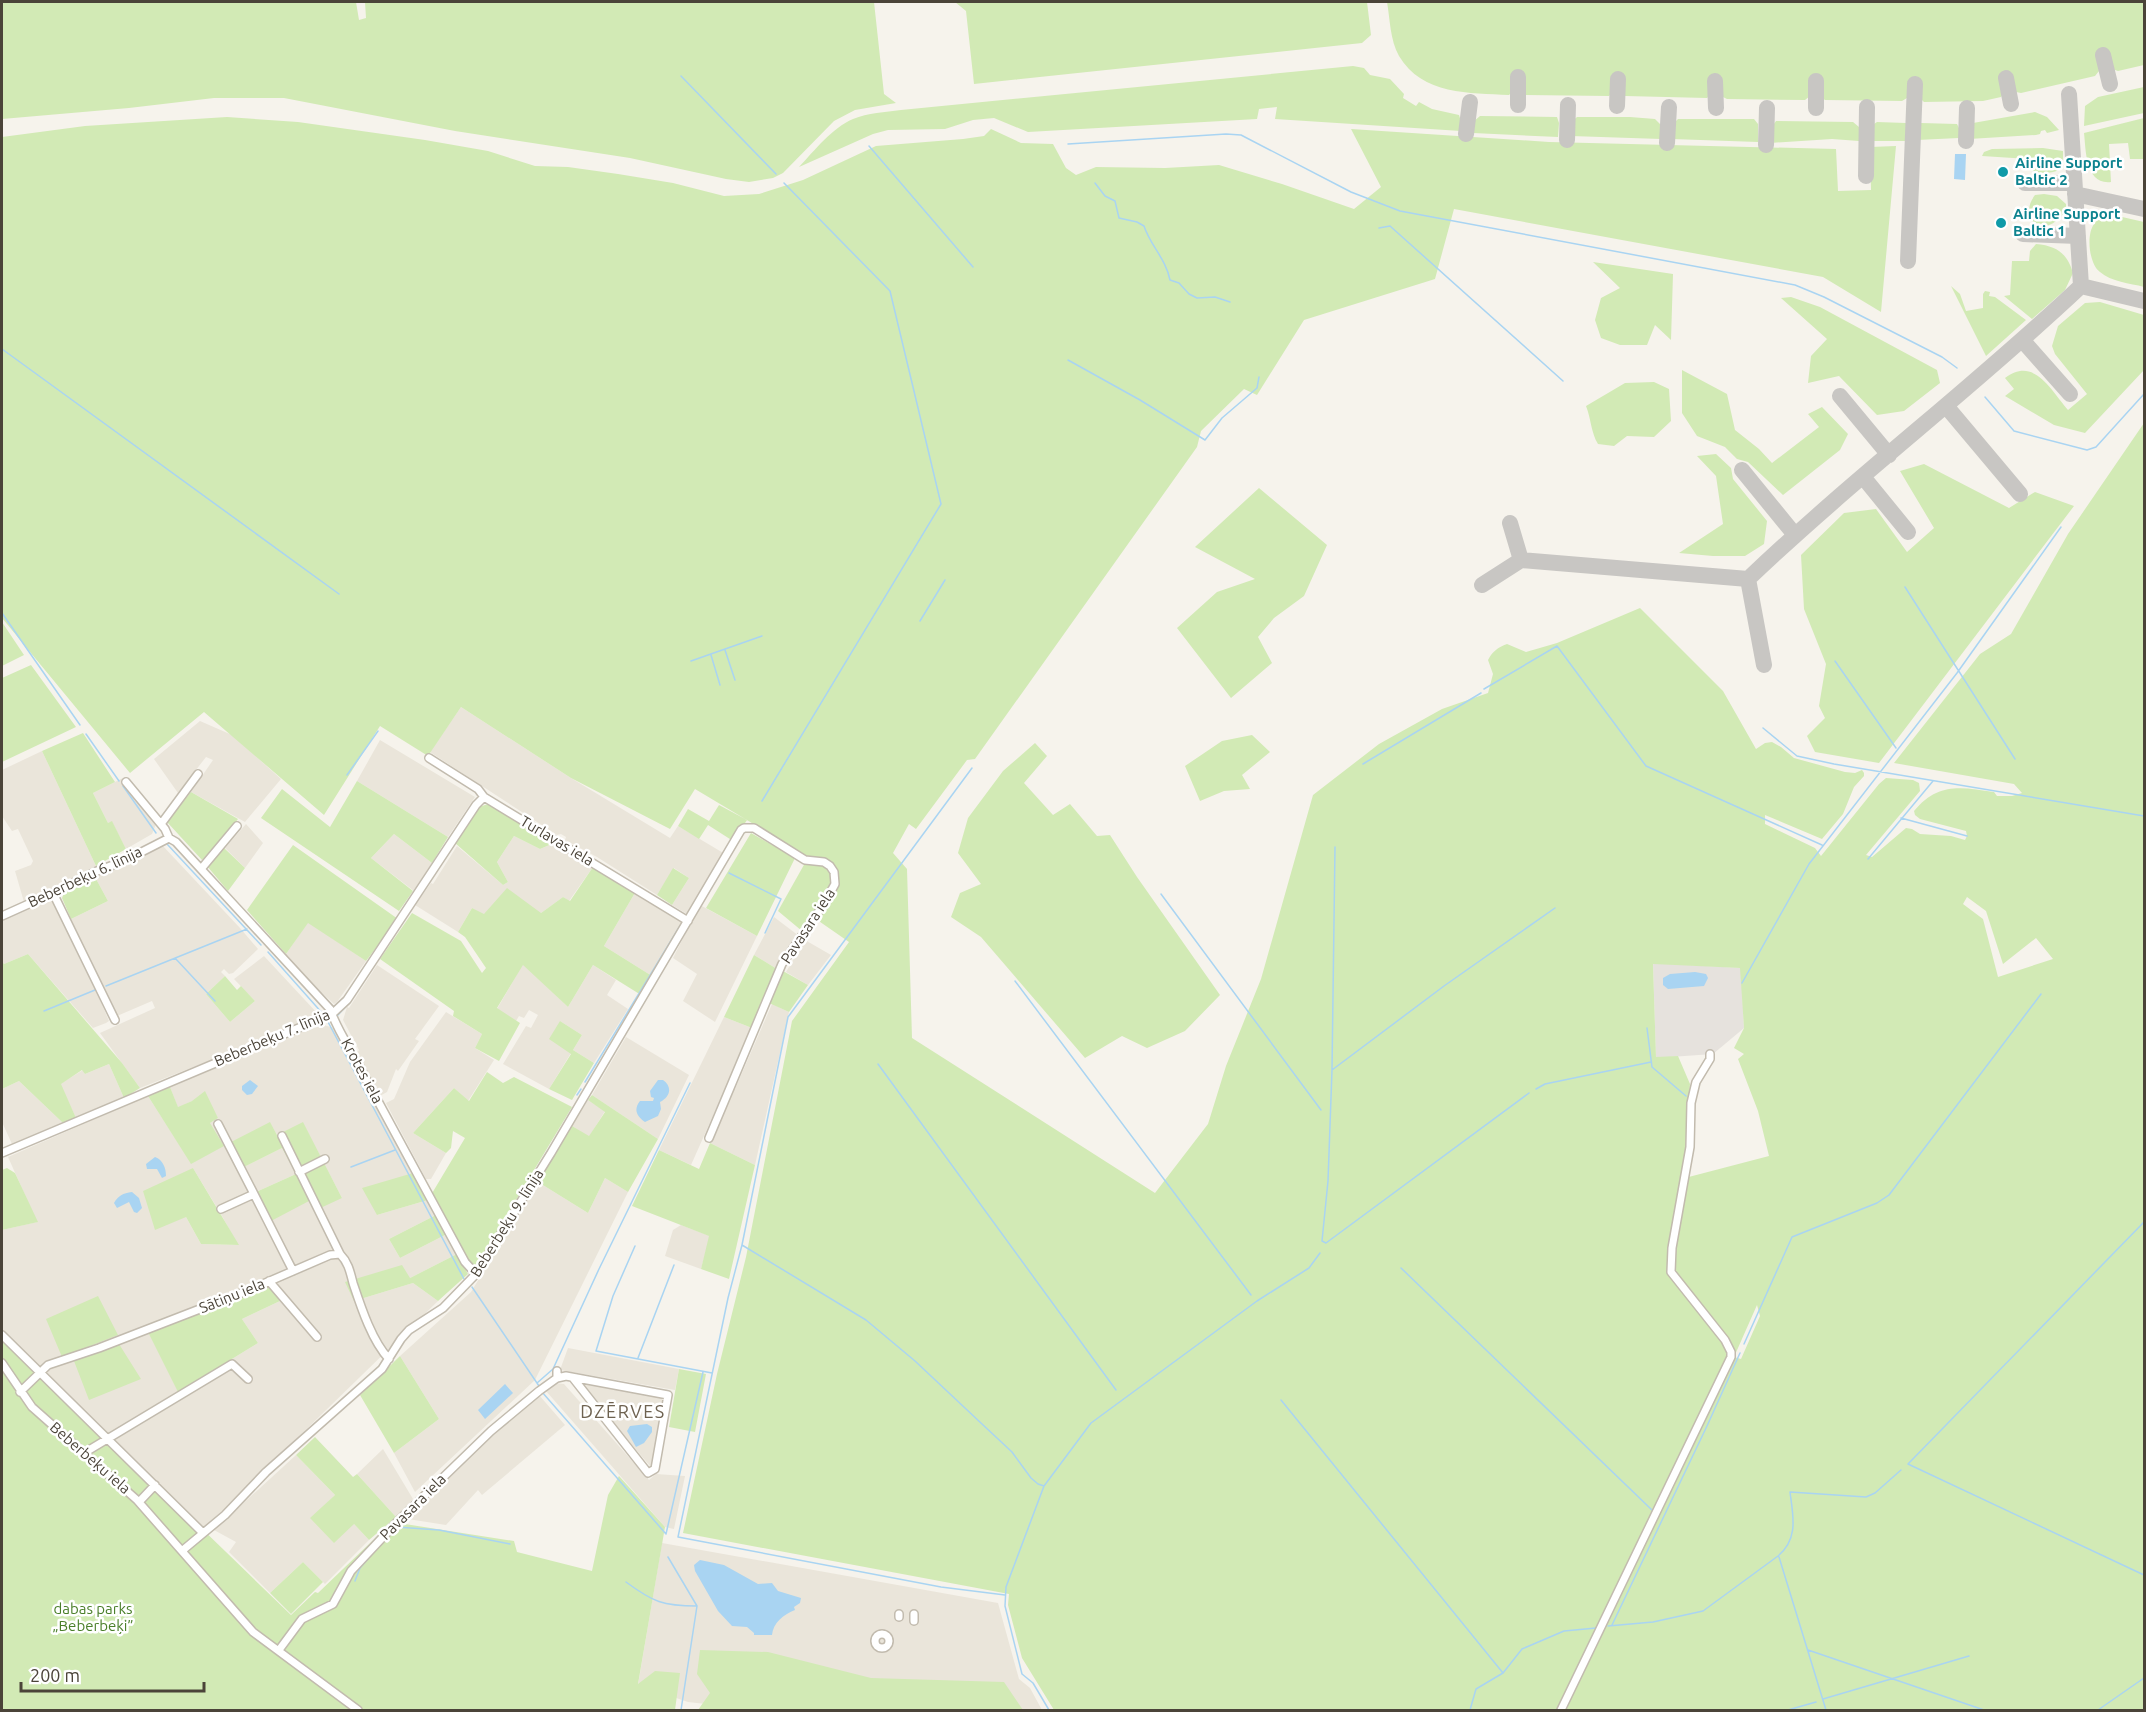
<svg xmlns="http://www.w3.org/2000/svg" width="2146" height="1712" viewBox="0 0 2146 1712" font-family="Ubuntu,sans-serif">
<style>
.residential{fill:#eae5da;fill-rule:evenodd}
.industrial{fill:#e6e2dd}
.green{fill:#d2eab5;fill-rule:evenodd}
.water{fill:#a9d4f2}
.lines{fill:none;stroke-linecap:round;stroke-linejoin:round}
.stream{stroke:#a9d4f2;stroke-width:1.5}
.taxiway{stroke:#c8c6c3;stroke-width:16}
.minor-casing{stroke:#c2bbae;stroke-width:10}
.minor{stroke:#fff;stroke-width:7}
.culture-dot{fill:#0f9aa8;stroke:#fff;stroke-width:2}
.labels{text-anchor:middle;stroke-width:5;stroke-linejoin:round;paint-order:stroke}
.culture-label{font-size:15px;font-weight:bold;fill:#0d838f;stroke:#fff;text-anchor:start}
.street-label{font-size:15px;fill:#4b4439;stroke:#fff}
.park-label{font-size:15px;fill:#4a7f2a;stroke:#fff}
.quarter-label{font-size:18px;letter-spacing:1.5px;fill:#6e6250;stroke:#fff}
</style>
<rect width="100%" height="100%" fill="#f6f3ec"/>
<!-- residential -->
<path class="residential" d="M461,707L571,778L670,838L678,826L725,854L687,914L672,905L689,878L674,868L657,895L597,857L565,840L566,837L561,834L557,835L430,752Z
M200,721L232,735L281,779L245,822L191,792L213,760L206,757L178,793L154,759Z
M380,740L475,797L448,837L357,781Z
M42,751L96,866L24,902L15,871L31,865L33,861L18,829L12,831L2,816V770Z
M123,778L156,824L152,834L126,849L112,822L108,823L93,793Z
M246,824L263,843L245,868L225,848Z
M394,834L432,863L414,891L371,858Z
M514,836L540,849L554,843L593,867L569,901L563,897L541,913L483,915L472,908L458,932L415,905L431,883L433,884L457,846L503,885L508,882L497,862Z
M162,845L240,928L258,949L233,973L229,974L224,969L221,972L225,976L206,994L230,1022L255,1001L234,979L264,956L318,1014L259,1041L140,1088L100,1033L155,1008L152,1001L117,1016L71,919L108,901L95,877Z
M636,891L685,921L652,976L604,946Z
M48,899L54,901L95,988L109,1021L106,1023L93,1028L28,954L4,964L2,961V921Z
M700,905L757,936L715,1022L683,1001L697,974L673,958Z
M774,917L799,936L777,969L754,955Z
M308,922L366,961L337,1002L334,1004L284,957Z
M805,940L831,955L808,985L786,972Z
M523,964L568,1007L593,965L616,980L607,995L628,1009L594,1063L573,1050L582,1035L560,1021L571,1053L549,1089L503,1064L526,1026L531,1028L538,1015L529,1010L524,1018L519,1016L516,1021L497,1009Z
M377,965L439,1006L415,1039L419,1041L398,1071L396,1069L387,1092L378,1097L357,1053L359,1050L343,1020L347,1007L349,1008Z
M772,1004L789,1012L755,1165L710,1143L733,1089H735Z
M446,1012L482,1034L475,1048L494,1060L468,1101L454,1088L413,1133L446,1153L431,1179H426L386,1103L394,1099L410,1062Z
M724,1017L752,1028L691,1165L659,1150Z
M320,1024L337,1029L413,1173L377,1215L428,1200L436,1215L389,1239L400,1258L447,1234L457,1254L410,1278L354,1301L413,1283L438,1301L204,1529L2,1331V1230L37,1222L8,1157L148,1096L191,1163L210,1123L218,1118L215,1113L192,1101L178,1108L170,1087ZM270,1123L277,1135L303,1123L342,1198L309,1200L271,1220L256,1192L296,1174L282,1148L244,1167ZM193,1168L222,1216L238,1245L201,1244L186,1217ZM269,1285L280,1301L242,1319L258,1343L178,1392Z
M626,1037L689,1075L658,1139L592,1095Z
M109,1064L124,1098L76,1118L60,1084L83,1070L85,1074Z
M19,1081L63,1123L12,1144L2,1122V1089Z
M588,1100L605,1111L589,1137L572,1126Z
M605,1178L628,1192L535,1380L415,1492L394,1453L439,1419L400,1356L471,1292L538,1182L588,1213Z
M681,1225L710,1236L701,1269L665,1256L673,1230Z
M568,1348L679,1369L675,1390L560,1370Z
M555,1383L564,1384L649,1480L656,1474L685,1476L674,1529L665,1527L546,1391V1389Z
M584,1384L661,1397L664,1403L653,1464L650,1466L582,1386Z
M539,1395L565,1425L482,1495L478,1490L446,1525L408,1519L407,1515L491,1435Z
M383,1449L413,1499L396,1517L357,1474Z
M296,1455L335,1495L311,1519L354,1524L369,1540L325,1584L303,1562L270,1593L229,1552L236,1542L214,1530Z
M662,1543L998,1603L1019,1679L1030,1688L1042,1710H758L688,1702L638,1685Z"/>
<!-- industrial -->
<path class="industrial" d="M1653,963L1741,968L1744,1028L1713,1054L1656,1058Z"/>
<!-- green -->
<path class="green" d="M2,2H356L359,20L366,18L365,2H874L884,94L896,103L855,110L834,121L783,173L773,178L749,182L726,179L630,158L455,131L284,98H214L129,108L2,119Z
M955,2H1367L1371,35L1362,43L974,84L966,11Z
M1387,2H2144V65L2118,71L2112,69L2109,52L2097,54L2099,71L2095,76L2021,93L2016,92L2012,73L1999,75L2003,94L2001,97L1983,101L1924,102L1921,99L1922,82L1908,81L1907,98L1902,101L1825,100L1822,98L1821,80H1809L1810,96L1805,100L1727,99L1723,97L1722,78H1710V95L1707,98L1625,96L1623,94V77H1612L1611,94L1609,96L1525,95L1523,93L1524,76L1512,75L1511,93L1509,95C1470,93 1422,95 1399,56C1390,40 1390,19 1387,2Z
M1353,66L1364,68L1370,75L1390,79L1404,94L1403,98L1416,106L1419,102L1432,109L1459,115L1462,125L1461,131L1275,119L1277,107L1259,109L1257,119L1028,132L994,118L973,120L945,129L888,130L873,134L799,167C815,150 832,128 853,119C868,113 885,112 901,110Z
M2144,87V113L2084,126L2085,106L2098,97Z
M2035,112L2047,117L2059,130L2047,133L2045,130L2041,131L2040,134L2036,135L1969,139L1970,127L1973,123Z
M1480,116L1557,117L1559,123L1558,137L1473,133V122Z
M227,117L298,122L425,140L488,151L535,166L568,167L618,174L673,183L724,196L759,194L803,180L876,146L963,139L984,136L991,129L1021,143L1053,144L1066,168L1076,175L1096,167L1165,168L1219,165L1282,184L1354,209L1381,187L1351,129L1549,142L1836,149L1838,191L1871,190L1870,147L1896,146L1881,312L1823,277L1454,209L1435,279L1304,320L1257,395L1244,389L1201,431L1197,447L975,759L967,760L916,829L909,824L893,853L907,869L912,1038L1155,1193L1208,1124L1226,1066L1261,979L1313,795L1379,744L1442,709L1488,693L1493,674L1488,660C1492,652 1498,647 1507,644L1526,652L1557,643L1640,608L1723,691L1756,749L1765,743L1772,742L1781,747L1794,758L1845,772L1855,773L1862,770L1864,773V776L1854,787L1843,814L1822,839L1765,815V824L1815,848L1821,856L1879,784L1886,778L1913,780L1919,783L1920,791L1866,855L1872,857L1906,828L1912,829L1920,834L1951,836L1965,840L1967,836L1966,831L1920,819L1915,815L1914,811C1938,782 1961,787 1994,792L1997,796H2012L2022,793L2014,784L1894,763L1980,654L2011,634L2068,534L2144,423V1710H1054L1022,1658L1008,1605L1009,1594L683,1533L717,1374L746,1257L792,1021L849,942L813,917L802,931L778,911L805,863L799,851L695,789L670,829L571,778L461,707L428,756L380,726L324,815L204,712L130,773L2,618V137L85,126ZM1967,897L1986,911L2003,964L2036,938L2053,959L1998,977L1983,919L1963,904ZM1653,964L1740,968L1744,1028L1734,1048L1744,1054L1738,1059L1758,1111L1769,1156L1681,1179L1686,1147L1690,1084L1678,1056L1656,1057ZM1757,1305L1760,1316L1741,1359L1734,1357Z
M1577,117H1630L1655,119L1661,125V139L1571,136L1570,123Z
M2144,118V159H2130L2128,143L2109,144L2111,182C2085,185 2086,150 2084,133Z
M1678,119H1754L1758,124V142L1672,139V125Z
M1776,121L1853,122L1859,127V141L1832,139L1770,143L1771,128Z
M1877,122L1906,123L1908,131V141H1870L1871,126Z
M1921,123L1957,124L1959,128V138L1917,140V126Z
M2043,148L2063,151C2064,174 2055,173 2035,173L2029,165V159L1982,156L1984,152L1992,149Z
M2044,194L2057,196L2066,204V211C2056,222 2051,227 2037,227C2028,215 2026,207 2035,195Z
M2109,214L2144,222V287C2130,283 2111,282 2100,272C2089,264 2086,235 2094,224C2097,218 2102,216 2109,214Z
M2036,244C2057,246 2067,253 2073,273L2065,290L2032,319L2004,296L2010,295L2012,261H2029L2030,251Z
M1593,262L1673,274L1671,340L1655,325L1647,345H1620L1601,338L1595,320L1601,298L1620,288Z
M1951,286L1960,294L1966,311L1983,308V294L1985,291L1990,292L1989,296L1995,297L2026,320L1986,356Z
M1791,297L1820,307L1937,370L1940,383L1904,411L1877,415L1839,376L1808,383L1811,356L1827,339L1781,298Z
M2100,302L2144,315V370L2085,433L2054,425L2005,396L2014,389L2005,378C2034,356 2051,390 2068,410L2087,394L2055,354L2052,346L2058,326L2085,303Z
M1682,370L1727,394L1735,430L1759,449L1772,463L1819,427L1808,414L1822,407L1848,434L1840,450L1783,495L1748,462L1737,459L1725,447L1697,436L1682,413Z
M1654,382L1669,389L1671,421L1654,437L1627,436L1614,446L1598,444C1591,433 1591,418 1586,406L1625,383Z
M1716,454L1731,468L1733,479L1767,521L1764,544L1745,556H1713L1679,553L1723,524L1716,476L1697,456Z
M1924,464L2009,508L2035,492L2074,506L1879,763L1815,752L1807,736L1825,718L1819,706L1826,664L1804,609L1801,555L1844,513L1876,509L1907,552L1934,528L1900,471Z
M1259,488L1327,545L1304,596L1274,618L1258,637L1272,663L1231,698L1177,628L1217,592L1255,579L1195,547Z
M2,622L24,655L2,666Z
M31,665L76,727L2,762V678Z
M83,733L115,782L93,793L108,823L112,821L126,849L96,866L42,751Z
M1252,735L1270,752L1242,775L1250,789L1224,791L1200,801L1185,766L1222,741Z
M1035,743L1047,756L1024,783L1053,815L1070,804L1097,836L1110,835L1137,877L1220,995L1185,1031L1147,1048L1122,1036L1085,1058L981,937L951,917L960,893L981,884L958,853L968,818L1003,771Z
M357,781L448,837L432,863L394,834L371,858L413,891L399,911L261,818L282,789L330,827Z
M191,792L238,819L220,843L202,860L167,822Z
M488,804L554,843L540,849L514,836L497,862L508,882L503,885L455,843L479,807Z
M719,805L747,820L733,841L708,825L699,839L678,826L688,809L709,821Z
M751,833L795,858L757,936L706,908Z
M293,845L398,919L366,961L308,923L286,954L247,910Z
M223,847L245,868L228,891L207,866Z
M593,867L636,891L604,946L652,976L641,995L593,965L568,1007L523,965L497,1008L520,1023L499,1061L475,1048L482,1034L453,1016L454,1011L380,959L412,913L461,941L482,973L486,968L465,937L458,932L472,908L484,914L507,888L541,913L563,897L570,901Z
M673,868L689,878L672,905L657,895Z
M95,877L108,901L71,919L62,898L66,889Z
M28,954L122,1063L140,1088L124,1098L109,1064L85,1074L82,1070L61,1084L76,1118L63,1123L19,1081L2,1089V961L4,964Z
M754,955L777,969L752,1028L724,1017Z
M783,971L808,985L789,1012L769,1003Z
M225,976L237,990L241,986L255,1001L230,1022L206,994Z
M560,1021L582,1035L573,1050L594,1063L572,1100L549,1089L571,1054L549,1039Z
M487,1072L503,1083L514,1077L572,1107L475,1268L469,1263L431,1195L465,1138L453,1131L451,1148L446,1153L413,1133L454,1088L469,1101Z
M170,1087L178,1107L192,1101L205,1091L218,1118L210,1123L224,1146L191,1164L148,1096Z
M592,1095L658,1139L628,1192L605,1178L588,1213L538,1182L572,1126L589,1136L605,1112L588,1100Z
M270,1122L277,1135L303,1122L342,1198L314,1211L309,1201L271,1221L256,1192L296,1174L282,1148L244,1167L231,1142Z
M710,1143L755,1165L729,1279L701,1269L709,1236L632,1206L659,1150L699,1169Z
M7,1168L15,1173L38,1222L2,1230V1170Z
M193,1168L239,1245L201,1244L186,1217L155,1230L143,1191Z
M413,1173L428,1200L377,1215L362,1188Z
M436,1215L447,1234L400,1258L389,1239Z
M457,1254L468,1274L438,1301L413,1283L354,1301L345,1282L402,1265L410,1278Z
M269,1285L280,1301L242,1319L258,1343L178,1392L148,1332Z
M98,1296L118,1335L62,1357L46,1319Z
M2,1335L291,1615L315,1592L318,1593L392,1522L514,1541L517,1552L592,1571L608,1495L619,1476L665,1527L638,1684L655,1671L680,1673L675,1710H2Z
M119,1344L141,1379L89,1400L74,1361Z
M400,1356L439,1419L394,1453L360,1395Z
M679,1369L706,1374L695,1432L669,1427Z
M315,1437L353,1477L357,1474L396,1517L369,1540L354,1524L334,1543L310,1518L335,1495L296,1455Z
M303,1562L323,1582L291,1614L270,1593Z
M700,1650L768,1652L871,1678L1004,1682L1023,1710H698L710,1693L697,1674Z"/>
<!-- water -->
<path class="water" d="M1955,154H1966L1965,180L1954,179Z
M1695,972L1706,974L1708,978L1704,986L1668,989L1663,985V978L1670,974Z
M250,1080L258,1086L252,1094L247,1095L242,1090V1086Z
M658,1080H663C673,1087 670,1097 660,1102L661,1109L658,1116L645,1122C637,1116 633,1110 640,1101H653L654,1098L651,1097L650,1091Z
M155,1157C163,1160 166,1168 166,1176L162,1178L157,1169H147L146,1164Z
M132,1192L139,1198L142,1208L137,1213L134,1212L129,1202L117,1208L114,1203C118,1196 123,1193 132,1192Z
M505,1384L513,1393L485,1419L478,1410Z
M647,1424L652,1427V1432L644,1443L636,1447L627,1431L630,1426Z
M700,1560L724,1565L758,1584L772,1583L778,1591L801,1598L800,1603L794,1607L795,1610C784,1614 773,1623 772,1635H754V1633L747,1627L732,1626L718,1611L695,1571L694,1565Z"/>
<g class="lines">
<!-- stream -->
<path class="stream" d="M681,76L776,174
M1068,144L1226,134L1241,135L1351,192L1400,211L1795,285L1824,297L1942,357L1957,368
M869,146L973,267
M1095,183L1105,196L1115,201L1119,218L1137,222L1144,226C1150,245 1166,259 1170,280L1179,283L1189,294L1197,298L1215,297L1230,302
M1379,228L1390,226L1563,381
M2,349L339,594
M1068,360L1140,400L1205,440L1222,418L1257,388L1259,377
M1985,397L2014,431L2087,450L2096,447L2144,394
M1905,587L2015,759
M2,613L80,725
M920,621L945,580
M725,650L735,680
M711,655L720,685
M691,661L762,636
M1835,661L1896,748
M1484,689L1557,646L1646,766L1822,845
M1763,728L1797,756L1834,764L2144,816
M86,734L119,781
M1363,764L1481,693
M347,775L378,731
M123,786L156,833
M762,801L941,504L890,291L784,183
M1901,818L1967,836
M167,844L261,945
M1335,847L1332,1070L1328,1181L1322,1241L1326,1243L1529,1093
M1868,859L1933,781
M729,873L781,899L765,933
M427,885L443,861
M1161,894L1321,1110
M392,937L409,913
M268,952L323,1014
M175,958L215,1001
M1015,981L1251,1295
M1742,983L1809,864L1957,673L2061,527
M106,986L247,929
M44,1011L95,990
M337,1016L348,1004
M327,1020L464,1279
M1647,1028L1652,1067L1686,1096
M878,1064L1116,1390
M1332,1070L1444,986L1555,908
M585,1082L680,926
M1536,1089L1545,1084L1651,1062
M577,1095L581,1089
M351,1167L395,1150
M2144,1222L1908,1464L2144,1575
M742,1245L788,1017L972,768
M635,1246L613,1296L596,1351L712,1373
M1401,1268L1653,1511
M472,1287L539,1386
M1744,1344L1792,1237L1877,1203L1889,1195L2041,994
M638,1358L674,1265
M537,1383L553,1369L599,1269L690,1083
M542,1392L666,1534
M1281,1400L1503,1673
M396,1527L439,1530L510,1544
M666,1534L703,1372
M668,1557L697,1606L681,1710
M1779,1557L1826,1710
M355,1581L360,1568L379,1546
M626,1582C653,1602 663,1606 697,1606
M1005,1595L941,1587L678,1537L728,1298L742,1245L866,1320L915,1361L982,1424L1012,1452L1031,1478L1038,1484L1044,1486
M1612,1625L1707,1426L1740,1353
M1608,1626L1653,1622L1703,1611L1778,1556C1799,1538 1793,1516 1790,1492L1866,1497L1875,1493L1901,1470
M1808,1650L1984,1710
M1823,1699L1969,1656
M1049,1710L1033,1683L1022,1674L1005,1606L1006,1587L1044,1486L1091,1423L1257,1301L1309,1268L1320,1253
M1470,1710L1476,1689L1503,1673L1522,1649L1564,1631L1596,1628
M1788,1710L1816,1702
M2098,1710L2144,1678"/>
<!-- taxiway -->
<path class="taxiway" d="M2103,55L2110,84
M2006,78L2011,104
M1715,81L1716,108
M1518,105V77
M1617,106L1618,79
M1816,108V81
M1466,134L1470,102
M1567,140L1568,105
M1966,141L1967,108
M1667,143L1669,107
M1766,145L1767,108
M1866,176L1867,107
M2025,183H2074
M2075,194L2144,209
M2023,234L2078,236
M1908,261L1915,84
M2081,286L2144,301
M2023,341L2070,394
M1840,396L1889,455
M1946,406L2020,494
M1742,470L1795,535
M1864,478L1908,532
M1510,523L1521,560
M1748,579L1764,665
M1482,585L1521,560L1748,579C1855,477 1973,388 2081,286L2069,94"/>
<!-- minor casing -->
<g class="minor-casing">
<path id="minor" d="M429,758L478,789L484,797L688,921
M126,782L165,829L169,838
M161,824L198,774
M169,838L176,842L330,1009C338,1033 355,1055 366,1079L465,1262L476,1274
M201,869L237,826
M53,893L115,1020
M2,916L53,893L97,871L124,861L169,838
M218,1124L254,1194
M282,1136L340,1254C348,1262 350,1271 353,1283C361,1307 372,1341 389,1359
M2,1153L332,1014L347,1000L476,805L484,797
M299,1172L325,1159
M221,1209L254,1194L293,1271
M269,1281L317,1337
M2,1335L203,1533
M2,1363L32,1407L137,1500L253,1632L358,1710
M557,1378L566,1376L668,1395L655,1469L648,1473L573,1378
M20,1392L48,1365L99,1348L249,1290L330,1255L340,1254
M84,1453L232,1364L248,1379
M139,1502L155,1485
M183,1550L225,1515L266,1472L382,1369L401,1339L409,1330L443,1308L476,1274L551,1153L741,830L744,828H754L805,860L824,862L830,866L834,872L835,884L824,904L782,964L709,1138
M899,1614V1617
M914,1614V1621
M875 1641a7 7 0 1 1 14 0a7 7 0 1 1-14 0Z
M279,1650L302,1619L333,1604L351,1571L397,1522L491,1431L539,1391L557,1378V1371
M1561,1710L1731,1357V1352L1725,1340L1671,1272L1672,1248L1690,1147L1691,1103L1696,1082L1710,1059V1054"/>
</g>
<!-- minor -->
<use href="#minor" class="minor"/>
</g>
<!-- markers -->
<g class="culture-dot">
<circle cx="2003" cy="172" r="6"/>
<circle cx="2001" cy="223" r="6"/>
</g>
<g class="labels">
<!-- culture labels -->
<g class="culture-label">
<text x="2015" y="168">Airline Support<tspan x="2015" dy="17">Baltic 2</tspan></text>
<text x="2013" y="219">Airline Support<tspan x="2013" dy="17">Baltic 1</tspan></text>
</g>
<!-- street labels -->
<g class="street-label">
<text transform="translate(557 841) rotate(31)" y="5">Turlavas iela</text>
<text transform="translate(85 877) rotate(-25)" y="5">Beberbeķu 6. līnija</text>
<text transform="translate(808 926) rotate(-57)" y="5">Pavasara iela</text>
<text transform="translate(272 1038) rotate(-23)" y="5">Beberbeķu 7. līnija</text>
<text transform="translate(362 1071) rotate(62)" y="5">Krotes iela</text>
<text transform="translate(507 1223) rotate(-58)" y="5">Beberbeķu 9. līnija</text>
<text transform="translate(232 1296) rotate(-22)" y="5">Sātiņu iela</text>
<text transform="translate(90 1458) rotate(41)" y="5">Beberbeķu iela</text>
<text transform="translate(413 1507) rotate(-45)" y="5">Pavasara iela</text>
</g>
<!-- park labels -->
<g class="park-label">
<text x="93" y="1614">dabas parks<tspan x="93" dy="17">„Beberbeķi”</tspan></text>
</g>
<!-- quarter labels -->
<g class="quarter-label">
<text x="623" y="1418">DZĒRVES</text>
</g>
</g>
<!-- border -->
<rect width="2146" height="1712" fill="none" stroke="#4b4439" stroke-width="6"/>
<!-- scale -->
<path d="M21 1682v9h183v-9" fill="none" stroke="#4b4439" stroke-width="3"/>
<text x="30" y="1682" font-size="18" fill="#4b4439" stroke="#ffffff" stroke-width="4.5" paint-order="stroke">200 m</text>
</svg>
